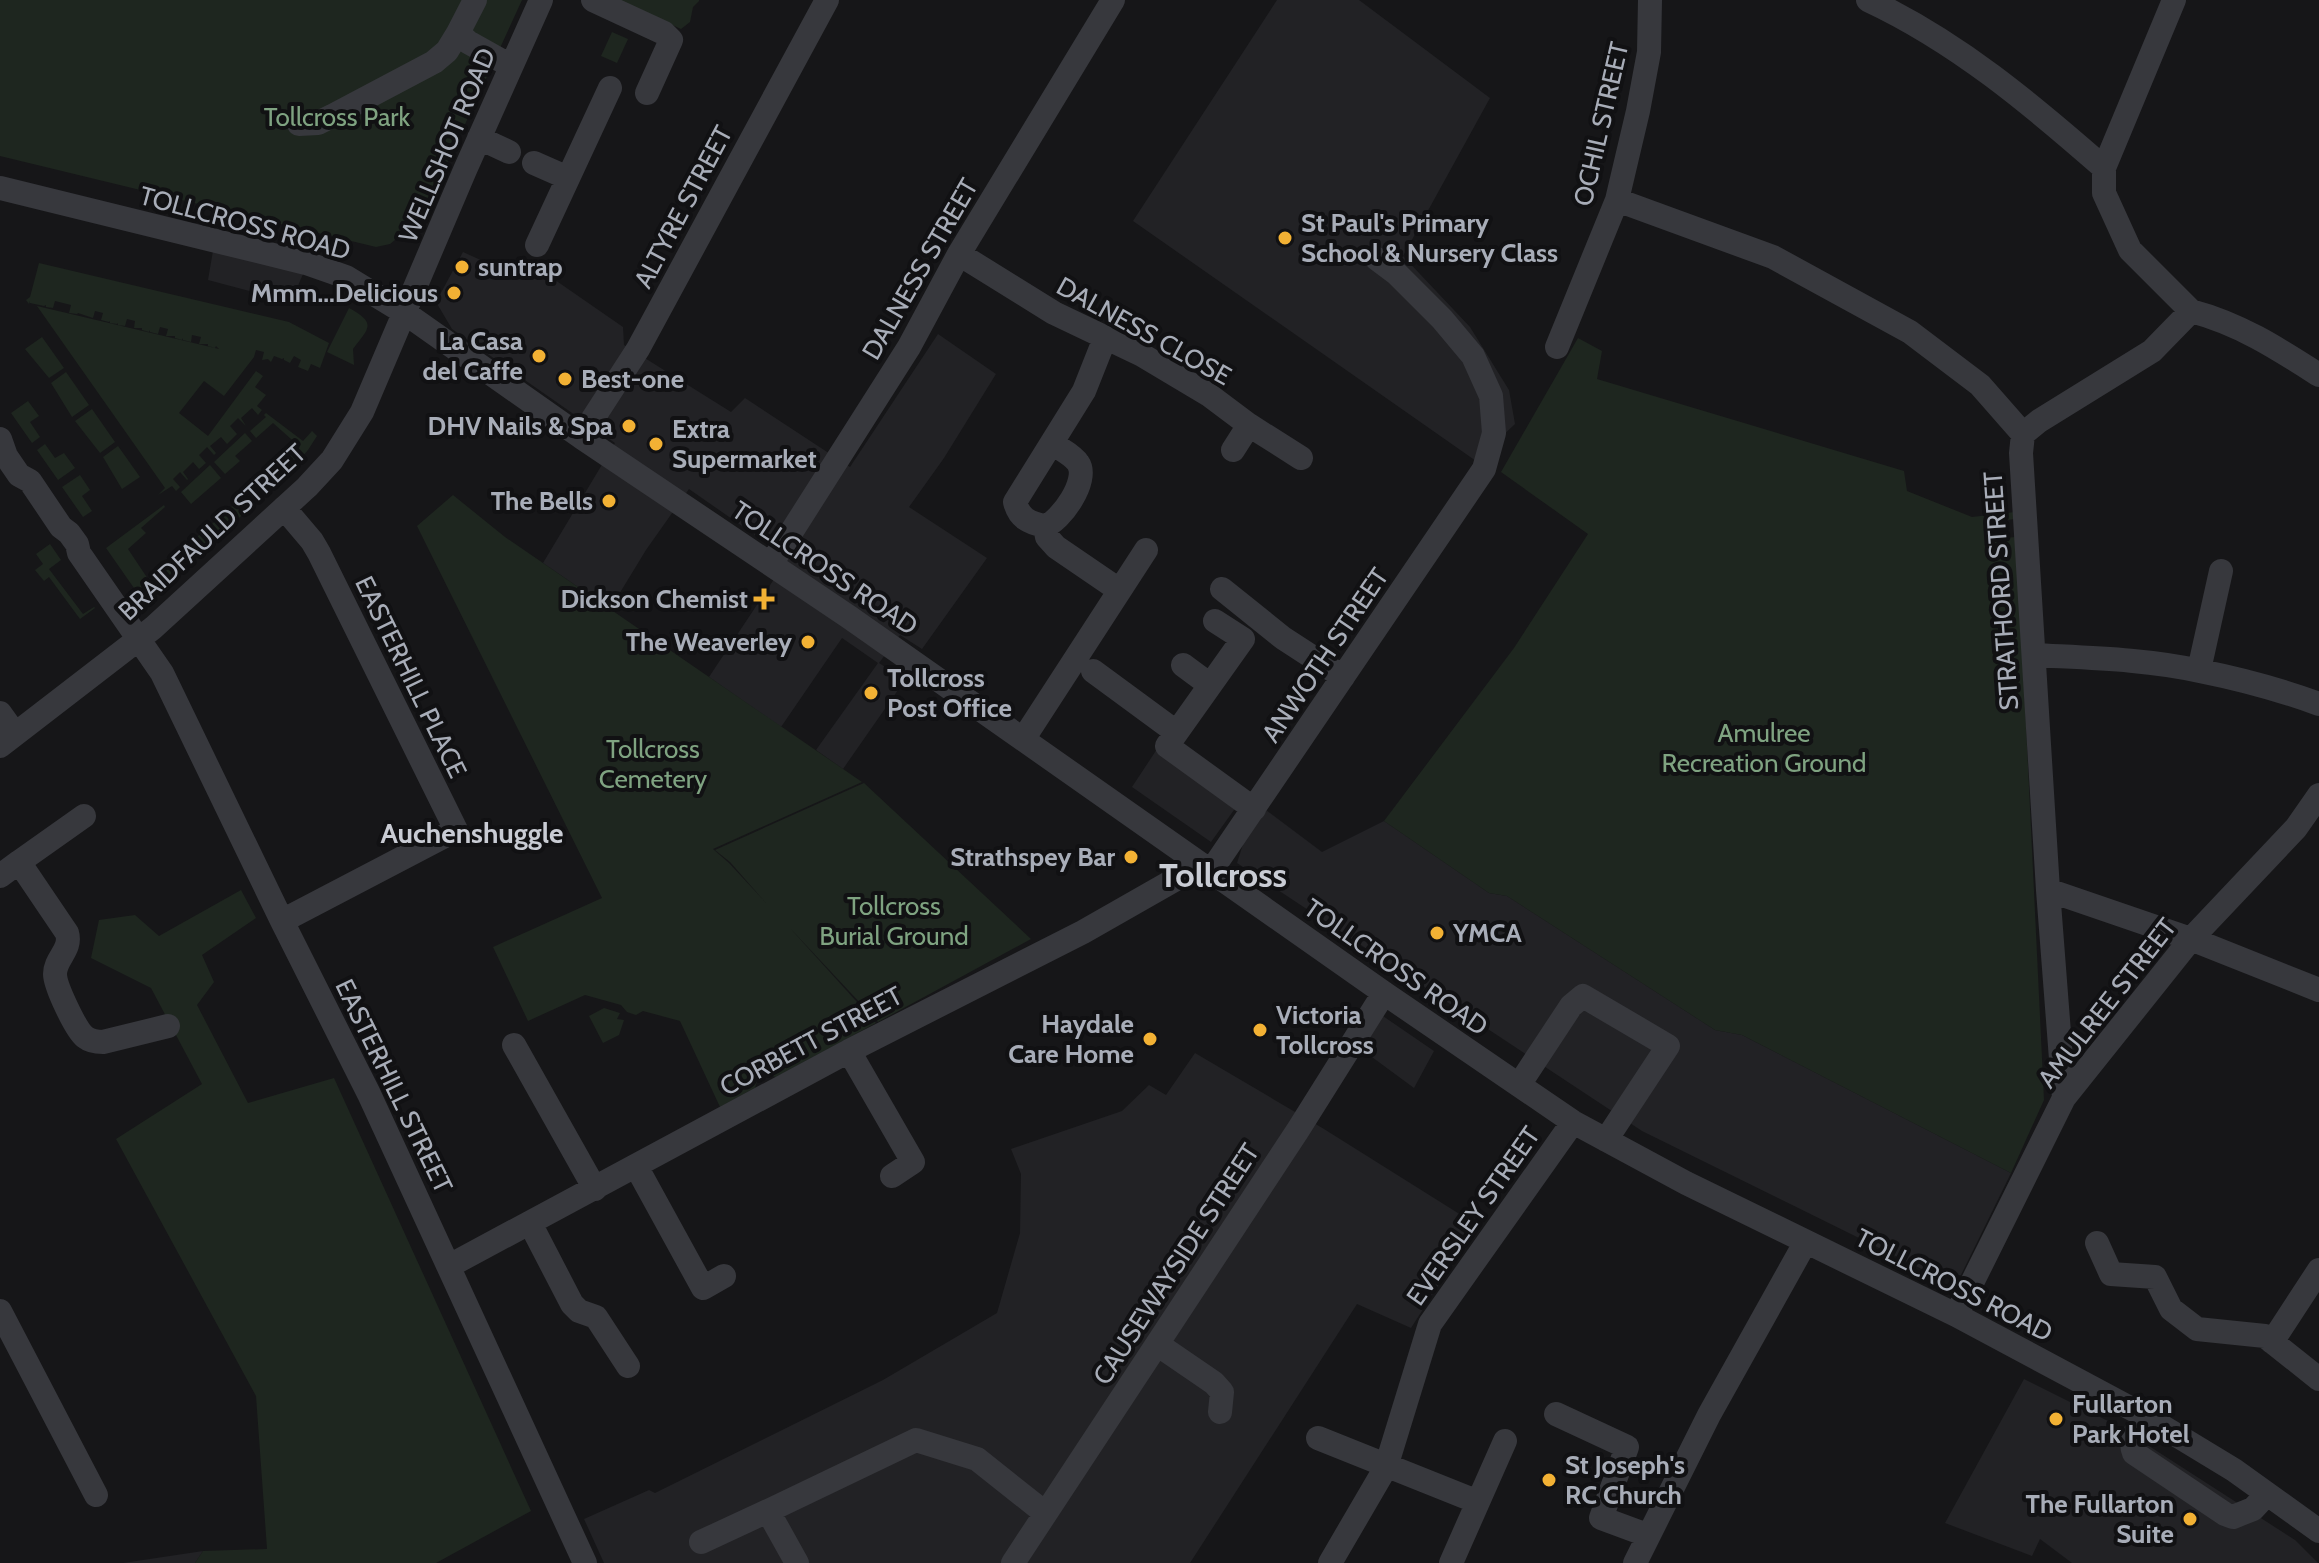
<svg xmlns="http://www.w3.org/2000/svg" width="2319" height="1563" viewBox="0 0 2319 1563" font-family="Cabin,sans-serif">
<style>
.built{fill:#222225}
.green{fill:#1e261f}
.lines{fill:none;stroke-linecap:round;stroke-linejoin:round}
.minor{stroke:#37383d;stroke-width:24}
.poi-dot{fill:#f2b134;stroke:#111113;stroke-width:3}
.labels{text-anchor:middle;stroke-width:8;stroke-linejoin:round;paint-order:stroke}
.park-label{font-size:26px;fill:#7fa381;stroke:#111113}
.street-label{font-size:26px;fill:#a8adb8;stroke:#111113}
.poi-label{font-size:26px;font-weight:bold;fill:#a8adb8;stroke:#111113;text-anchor:start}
.neighbourhood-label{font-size:28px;font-weight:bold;fill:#c9ccd4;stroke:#111113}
.district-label{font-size:34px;font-weight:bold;fill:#c9ccd4;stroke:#111113}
</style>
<rect width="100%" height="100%" fill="#161618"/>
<!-- built -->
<path class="built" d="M1277,0H1359L1490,98L1403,256L1470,327L1509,390L1515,424L1476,461L1133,221Z
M214,245L306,267L291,302L208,280Z
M463,252L496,267L516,269L541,275L545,273L623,327L624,345L731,412L745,398L850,467L938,334L996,374L944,458L909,507L987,558L922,649L900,635L879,663L905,680L843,769L816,750L878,663L842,638L781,727L709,677L788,558L689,489L646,550L610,609L543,563L615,443L452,329L436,302Z
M1159,746L1239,803L1211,842L1132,787Z
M1266,810L1322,852L1384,821L1489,893L1507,896L1715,1030L1742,1035L2011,1173L1961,1275L1938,1277L1642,1131L1237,863L1244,841Z
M1380,1014L1434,1051L1414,1088L1361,1049Z
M1195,1053L1324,1129L1477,1225L1411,1328L1357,1304L1190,1563H604L584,1519L649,1490L655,1493L883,1380L997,1313L1020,1233L1021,1174L1011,1149L1122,1111L1149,1085L1166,1095Z
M2024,1379L2118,1426L2295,1540L2318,1563H2072L2040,1539L2032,1556L1945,1523Z
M203,1551L195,1563H123Z"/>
<!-- green -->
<path class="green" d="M0,0H522L422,218L390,244L376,247L0,156Z
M618,0H699V1L693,7L690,22L681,29Z
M612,32L628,39L617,63L601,56Z
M39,263L289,322L329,343L320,368L311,364L308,371L298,367L301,360L294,356L290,363L284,360V358L282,359L274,356L271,362L268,359L262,360L264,352L256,350L254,357L224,396L204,381L179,413L208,436L256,371L263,376L255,387L266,395L257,406L262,410L258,415L252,408L241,418L246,426L238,418L230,426L237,434L227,444L221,437L210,446L216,453L214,455L207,447L199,455L206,463L199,469L193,462L183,472L188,479L187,480L180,472L173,479L180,487L176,491L172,486L158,495L165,488L37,306L219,349L216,346L215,348L208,346V344H199L201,337L192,335L191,342L183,340V338L182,340L175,338V336H166L168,329L160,327L158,334L150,332V330L149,332L142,330V328H134L135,321L127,319L125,326L118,325V323L117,324L110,323V321L109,322L101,320L103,313L95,311L93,318L78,313L77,314L69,313L71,305L55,301L53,308L46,307V305L44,306L30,303V301L29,304L26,300L30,297Z
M349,308C377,323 369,328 353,349L354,365L327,352Z
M42,337L64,368L49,378L25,349Z
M1578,338L1602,351L1597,379L1904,471L1907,491L1972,517L2015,512V519L2000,521L2002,538L2017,537L2044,1100L2011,1173L1742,1035L1715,1030L1507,896L1489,893L1384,821L1514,648L1588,534L1501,472Z
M66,372L89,405L72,417L51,383Z
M28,401L39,416L30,422L40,437L32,443L11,413Z
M92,409L115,442L100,453L75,421Z
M266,413L303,441L312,431L317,436L308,450L288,473L280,465L300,447L273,423L256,438L250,431L266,417L264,415Z
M245,433L252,441L235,456L240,461L225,474L214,462Z
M45,444L55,458L64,453L75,468L58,480L37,450Z
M118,446L140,477L122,489L103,457Z
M210,465L221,478L191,504L181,492Z
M80,475L90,490L82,496L92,511L83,517L62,487Z
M453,495L505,537L862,782L713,849L729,863L766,903L730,862L715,850L864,783L1031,939L878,1022L789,927L876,1023L776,1077L768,1075L757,1081L755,1088L720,1107L680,1021L643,1011L636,1015L627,1012L621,1005L585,995L528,1021L493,947L602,898L417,526Z
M238,501L247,511L220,534L212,524Z
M164,505L165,507L141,528L146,533L128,549L148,579L170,561L178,570L143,601L106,548Z
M204,531L213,540L187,563L178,553Z
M50,544L61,560L49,569L83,614L94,607L95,608L80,619L49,577L44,581L35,570L43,564L36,554Z
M241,890L256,918L202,955L214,982L197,1005L248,1103L334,1078L531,1511L436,1563H195L203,1551L267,1549L256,1396L116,1139L202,1084L151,988L91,958L99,920L135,915L159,936Z
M604,1008L620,1013L617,1019L624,1020L619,1035L603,1043L589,1016Z"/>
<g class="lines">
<!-- minor -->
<path class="minor" d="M475,0L458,33L468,42L511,66
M593,0L664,33L671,40L647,93
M1868,0C1956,41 2031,104 2104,168
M2174,0L2104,168V193L2130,250L2191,311
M299,124L318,123L332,116L434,62L447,51L458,33
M479,138L509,152
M534,163L568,178
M0,188L306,263L346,277L405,313L581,437L849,617L1384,993L1573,1122L1686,1183L1956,1315L2145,1416L2234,1470L2319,1531
M1617,200L1773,257L1910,332L1980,385L2023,434
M537,245L610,88
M959,254L1054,313L1142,355L1209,395L1249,425L1301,458
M1557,347L1617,200L1638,111L1649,52L1650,0
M581,437L638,349L827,0
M0,439L6,456L19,475L30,481L61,527L69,533L77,544L79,553L162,673L282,921L369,1094L585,1563
M1052,443C1060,449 1073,455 1078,463C1090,480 1060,522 1045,526C1029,523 1019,518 1015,502L1084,391L1105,338
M1233,450L1249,425
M1045,526L1047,537L1056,547L1119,590
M771,564L909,347L959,254L1113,0
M1222,589L1283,638L1343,677
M1215,621L1243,639L1167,746L1254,809
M2034,655C2089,658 2146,659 2200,671C2240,679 2281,690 2319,704
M1183,665L1210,685
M2199,670L2221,571
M1093,671L1176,732
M0,713L15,734
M1024,738L1146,550
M0,746L153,628L307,487L332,460L362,412L465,170L541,0
M19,862L84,816
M1211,871L1484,469L1494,433L1491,396L1473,356L1442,319L1397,274L1377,259
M0,876L19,862L67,933C72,950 55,958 55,974C55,986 76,1030 85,1037C90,1041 96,1042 103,1042L168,1026
M2048,890L2191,939L2319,990
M282,921L456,830L319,553L312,541L284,508
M514,1045L595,1189
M849,1051L913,1162L892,1176
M1519,1085L1571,1006L1583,996L1668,1046L1606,1140
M2064,1098L2048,890L2021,453L2023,434L2039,421L2152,351L2191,311C2240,324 2277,348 2319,375
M636,1166L703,1288L724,1276
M530,1223L572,1304L579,1311L596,1317L628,1366
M2097,1243L2111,1274L2155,1277L2171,1309L2197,1329L2265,1336L2319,1379
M449,1266L849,1051L1083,932L1176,879L1196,861
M0,1311L96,1495
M1956,1315L2064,1098L2191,939L2296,828L2319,795
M2272,1342L2319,1270
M1157,1344L1214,1383L1222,1392L1220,1412
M1556,1414L1627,1447L1601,1518L1647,1535
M2145,1416C2138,1428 2128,1439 2134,1453L2225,1514L2233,1517L2253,1509L2267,1494
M1318,1438L1478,1502
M701,1542L768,1511
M797,1563L768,1511L916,1440L977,1459L1045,1513
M1013,1563L1298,1130L1384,993
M1330,1563L1386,1467L1430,1324L1573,1122
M1451,1563L1505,1441
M1635,1563L1709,1415L1805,1243"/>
</g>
<!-- markers -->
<g class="poi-dot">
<circle cx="1285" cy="238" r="8"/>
<circle cx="462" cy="267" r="8"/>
<circle cx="454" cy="293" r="8"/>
<circle cx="539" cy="356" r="8"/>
<circle cx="565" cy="379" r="8"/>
<circle cx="629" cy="426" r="8"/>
<circle cx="656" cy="444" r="8"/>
<circle cx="609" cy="501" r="8"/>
<path d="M760 587h8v8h8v8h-8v8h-8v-8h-8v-8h8z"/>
<circle cx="808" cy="642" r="8"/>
<circle cx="871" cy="693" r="8"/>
<circle cx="1131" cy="857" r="8"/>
<circle cx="1437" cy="933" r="8"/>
<circle cx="1260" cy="1030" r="8"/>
<circle cx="1150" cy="1039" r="8"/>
<circle cx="2056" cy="1419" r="8"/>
<circle cx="1549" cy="1480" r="8"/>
<circle cx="2190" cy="1519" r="8"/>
</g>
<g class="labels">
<!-- park labels -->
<g class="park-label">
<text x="337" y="126">Tollcross Park</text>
<text x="1764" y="742">Amulree<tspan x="1764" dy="30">Recreation Ground</tspan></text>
<text x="653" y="758">Tollcross<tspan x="653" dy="30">Cemetery</tspan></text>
<text x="894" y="915">Tollcross<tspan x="894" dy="30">Burial Ground</tspan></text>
</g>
<!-- street labels -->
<g class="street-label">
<text transform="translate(1601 124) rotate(-77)" y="9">OCHIL STREET</text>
<text transform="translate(447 145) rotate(-67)" y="9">WELLSHOT ROAD</text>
<text transform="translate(683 207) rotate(-62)" y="9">ALTYRE STREET</text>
<text transform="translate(245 223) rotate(15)" y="9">TOLLCROSS ROAD</text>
<text transform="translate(920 269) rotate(-60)" y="9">DALNESS STREET</text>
<text transform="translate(1144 331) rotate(29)" y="9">DALNESS CLOSE</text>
<text transform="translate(212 532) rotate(-43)" y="9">BRAIDFAULD STREET</text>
<text transform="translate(825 568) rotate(34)" y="9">TOLLCROSS ROAD</text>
<text transform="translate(2001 591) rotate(-94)" y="9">STRATHORD STREET</text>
<text transform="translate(1325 655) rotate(-56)" y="9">ANWOTH STREET</text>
<text transform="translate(411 677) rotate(64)" y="9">EASTERHILL PLACE</text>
<text transform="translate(1396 967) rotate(35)" y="9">TOLLCROSS ROAD</text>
<text transform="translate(2107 1003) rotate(-52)" y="9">AMULREE STREET</text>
<text transform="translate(811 1041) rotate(-28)" y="9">CORBETT STREET</text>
<text transform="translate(394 1086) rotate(64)" y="9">EASTERHILL STREET</text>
<text transform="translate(1473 1216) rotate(-55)" y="9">EVERSLEY STREET</text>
<text transform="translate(1176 1264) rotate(-57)" y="9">CAUSEWAYSIDE STREET</text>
<text transform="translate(1954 1285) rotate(27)" y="9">TOLLCROSS ROAD</text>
</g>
<!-- poi labels -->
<g class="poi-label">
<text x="1301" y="232">St Paul's Primary<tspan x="1301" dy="30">School &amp; Nursery Class</tspan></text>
<text x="478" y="276">suntrap</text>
<text x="438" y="302" text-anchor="end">Mmm...Delicious</text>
<text x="523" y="350" text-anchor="end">La Casa<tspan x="523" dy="30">del Caffe</tspan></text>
<text x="581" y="388">Best-one</text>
<text x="613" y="435" text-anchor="end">DHV Nails &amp; Spa</text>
<text x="672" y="438">Extra<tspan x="672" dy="30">Supermarket</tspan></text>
<text x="593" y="510" text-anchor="end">The Bells</text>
<text x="748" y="608" text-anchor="end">Dickson Chemist</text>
<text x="792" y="651" text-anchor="end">The Weaverley</text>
<text x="887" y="687">Tollcross<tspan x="887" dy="30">Post Office</tspan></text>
<text x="1115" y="866" text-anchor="end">Strathspey Bar</text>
<text x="1453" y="942">YMCA</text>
<text x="1276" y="1024">Victoria<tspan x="1276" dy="30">Tollcross</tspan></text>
<text x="1134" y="1033" text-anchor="end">Haydale<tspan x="1134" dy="30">Care Home</tspan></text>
<text x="2072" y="1413">Fullarton<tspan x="2072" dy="30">Park Hotel</tspan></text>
<text x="1565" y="1474">St Joseph's<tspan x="1565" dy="30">RC Church</tspan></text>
<text x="2174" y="1513" text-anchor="end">The Fullarton<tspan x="2174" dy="30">Suite</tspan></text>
</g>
<!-- neighbourhood labels -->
<g class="neighbourhood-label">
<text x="472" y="843">Auchenshuggle</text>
</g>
<!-- district labels -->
<g class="district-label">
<text x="1223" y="887">Tollcross</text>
</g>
</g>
</svg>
